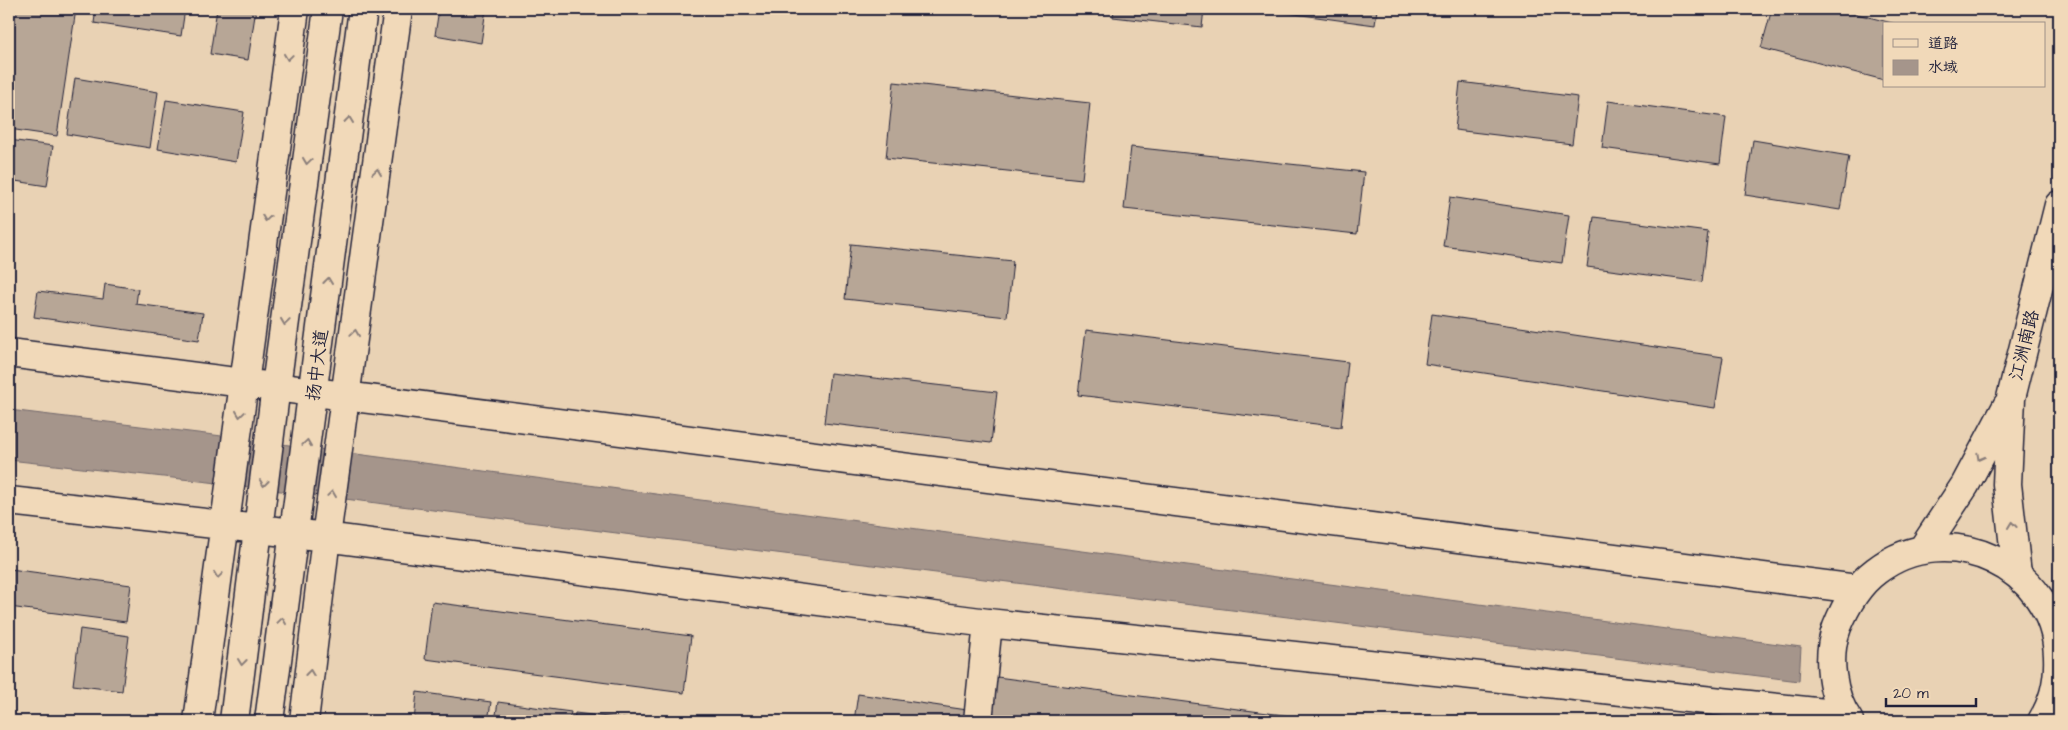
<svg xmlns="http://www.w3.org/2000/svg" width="2068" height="730" viewBox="0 0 2068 730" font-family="'Architects Daughter','LXGW WenKai TC',sans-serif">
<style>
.water{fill:#a5958b;stroke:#71676b}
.building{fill:#b7a696;stroke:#22223b}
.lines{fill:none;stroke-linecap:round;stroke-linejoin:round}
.minor-casing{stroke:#22223b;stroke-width:31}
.major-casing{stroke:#22223b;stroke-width:31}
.minor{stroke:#f1d9b9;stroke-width:28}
.major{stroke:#f1d9b9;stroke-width:28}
.oneway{stroke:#8a7e7a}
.labels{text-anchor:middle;stroke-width:4;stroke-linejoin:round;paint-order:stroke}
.street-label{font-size:18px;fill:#22223b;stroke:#f1d9b9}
</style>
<rect width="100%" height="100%" fill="#e9d2b4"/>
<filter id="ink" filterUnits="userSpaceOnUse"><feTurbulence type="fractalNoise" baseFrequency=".02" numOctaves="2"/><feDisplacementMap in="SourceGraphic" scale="10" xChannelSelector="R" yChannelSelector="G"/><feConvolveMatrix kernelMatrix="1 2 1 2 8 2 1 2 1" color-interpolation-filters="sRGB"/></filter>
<g filter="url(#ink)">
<!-- water -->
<path class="water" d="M9,410L214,435L1801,647L1799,681L209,482L9,460Z"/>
<!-- building -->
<path class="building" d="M9,9H76L57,136L9,129Z
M96,9H185L181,36L94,23Z
M217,9H256L248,60L210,54Z
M439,9H486L481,43L435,35Z
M1114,9H1204L1202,27L1113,17Z
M1258,9H1377L1375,25Z
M1772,9H1837L1896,24H1884V80L1761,48Z
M75,78L158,92L150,148L67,134Z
M894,82L1090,103L1082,179L886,158Z
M1460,82L1578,97L1572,144L1455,130Z
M166,100L244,112L236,162L158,149Z
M1608,101L1726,117L1720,164L1602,148Z
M9,140L53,146L47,186L9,180Z
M1753,140L1849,156L1840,210L1745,195Z
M1131,147L1364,172L1357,234L1124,209Z
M1450,197L1569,215L1562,263L1443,246Z
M1594,217L1708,232L1702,282L1587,267Z
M851,244L1013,261L1007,317L845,299Z
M105,284L138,289L136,304L203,313L199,340L34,317L38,291L103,299Z
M1432,314L1723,357L1715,408L1425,364Z
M1086,330L1348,362L1341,427L1078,395Z
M830,373L997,392L991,443L824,423Z
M10,569L131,585L126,622L9,607Z
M432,602L691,636L684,693L425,659Z
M80,629L129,636L122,691L73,685Z
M997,677L1328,721H991Z
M417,692L491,702L488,721H414Z
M858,694L974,711L973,721H854Z
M498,702L571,712L569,721H495Z
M575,713L632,720L631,721H574Z"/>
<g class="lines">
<!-- minor casing -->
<g class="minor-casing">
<path id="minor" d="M9,353L1857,589
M9,501L294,533L988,623L1844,715
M198,721L295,9
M304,721L326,537L398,9
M978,721L988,623"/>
</g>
<!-- major casing -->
<g class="major-casing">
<path id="major" d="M1922,550L1965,485L2007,406
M2017,574L2007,484L2011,398L2059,205
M234,721L276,386L328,9
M269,721L363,9
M1849,721C1831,696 1826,656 1837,627C1846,605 1857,585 1876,571C1947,516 2055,566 2058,656C2059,679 2054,702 2042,721"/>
</g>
<!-- minor -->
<use href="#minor" class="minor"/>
<!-- major -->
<use href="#major" class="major"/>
</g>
<!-- one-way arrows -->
<defs><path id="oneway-chevron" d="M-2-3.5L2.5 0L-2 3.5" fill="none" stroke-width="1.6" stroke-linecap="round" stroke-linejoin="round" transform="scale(1.25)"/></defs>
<g class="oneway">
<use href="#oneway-chevron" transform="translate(288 57) rotate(98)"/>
<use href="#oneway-chevron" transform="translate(349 120) rotate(-83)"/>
<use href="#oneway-chevron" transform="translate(307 161) rotate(98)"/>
<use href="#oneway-chevron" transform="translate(377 172) rotate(-82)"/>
<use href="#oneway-chevron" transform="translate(266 218) rotate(98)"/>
<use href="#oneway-chevron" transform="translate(328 281) rotate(-83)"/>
<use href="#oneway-chevron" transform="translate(285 322) rotate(98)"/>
<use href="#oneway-chevron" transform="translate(355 333) rotate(-82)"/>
<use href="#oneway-chevron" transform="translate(240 414) rotate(98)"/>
<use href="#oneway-chevron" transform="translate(307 443) rotate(-82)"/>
<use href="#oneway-chevron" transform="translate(1980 457) rotate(118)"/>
<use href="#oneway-chevron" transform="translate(264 483) rotate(97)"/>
<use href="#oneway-chevron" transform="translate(332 494) rotate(-82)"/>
<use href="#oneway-chevron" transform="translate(2012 525) rotate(-96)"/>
<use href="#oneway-chevron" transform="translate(218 575) rotate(98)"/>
<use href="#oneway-chevron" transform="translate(282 621) rotate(-82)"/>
<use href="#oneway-chevron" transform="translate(242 662) rotate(97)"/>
<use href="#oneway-chevron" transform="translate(310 673) rotate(-83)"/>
</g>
</g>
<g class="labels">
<!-- street labels -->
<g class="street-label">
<text transform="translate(2024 345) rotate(-76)" y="6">江洲南路</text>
<text transform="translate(317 365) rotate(-83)" y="6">扬中大道</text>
</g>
</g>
<!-- margin -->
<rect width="2068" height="730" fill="none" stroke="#f1d9b9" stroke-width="30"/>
<rect x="15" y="15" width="2038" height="700" fill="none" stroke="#22223b" stroke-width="2" filter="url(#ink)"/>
<!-- legend -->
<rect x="1883" y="22" width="162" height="65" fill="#f1d9b9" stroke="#9e9087"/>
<rect x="1893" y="39" width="25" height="8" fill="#f1d9b9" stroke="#9e9087"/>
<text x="1928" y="48" font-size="15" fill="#22223b">道路</text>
<rect x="1893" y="60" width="25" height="15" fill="#a5958b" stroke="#9e9087"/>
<text x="1928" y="72" font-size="15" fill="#22223b">水域</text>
<!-- scale -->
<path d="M1886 698v8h90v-8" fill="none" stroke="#22223b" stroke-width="2.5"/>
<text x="1893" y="698" font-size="15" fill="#22223b" stroke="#f1d9b9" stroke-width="4" paint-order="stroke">20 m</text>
</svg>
